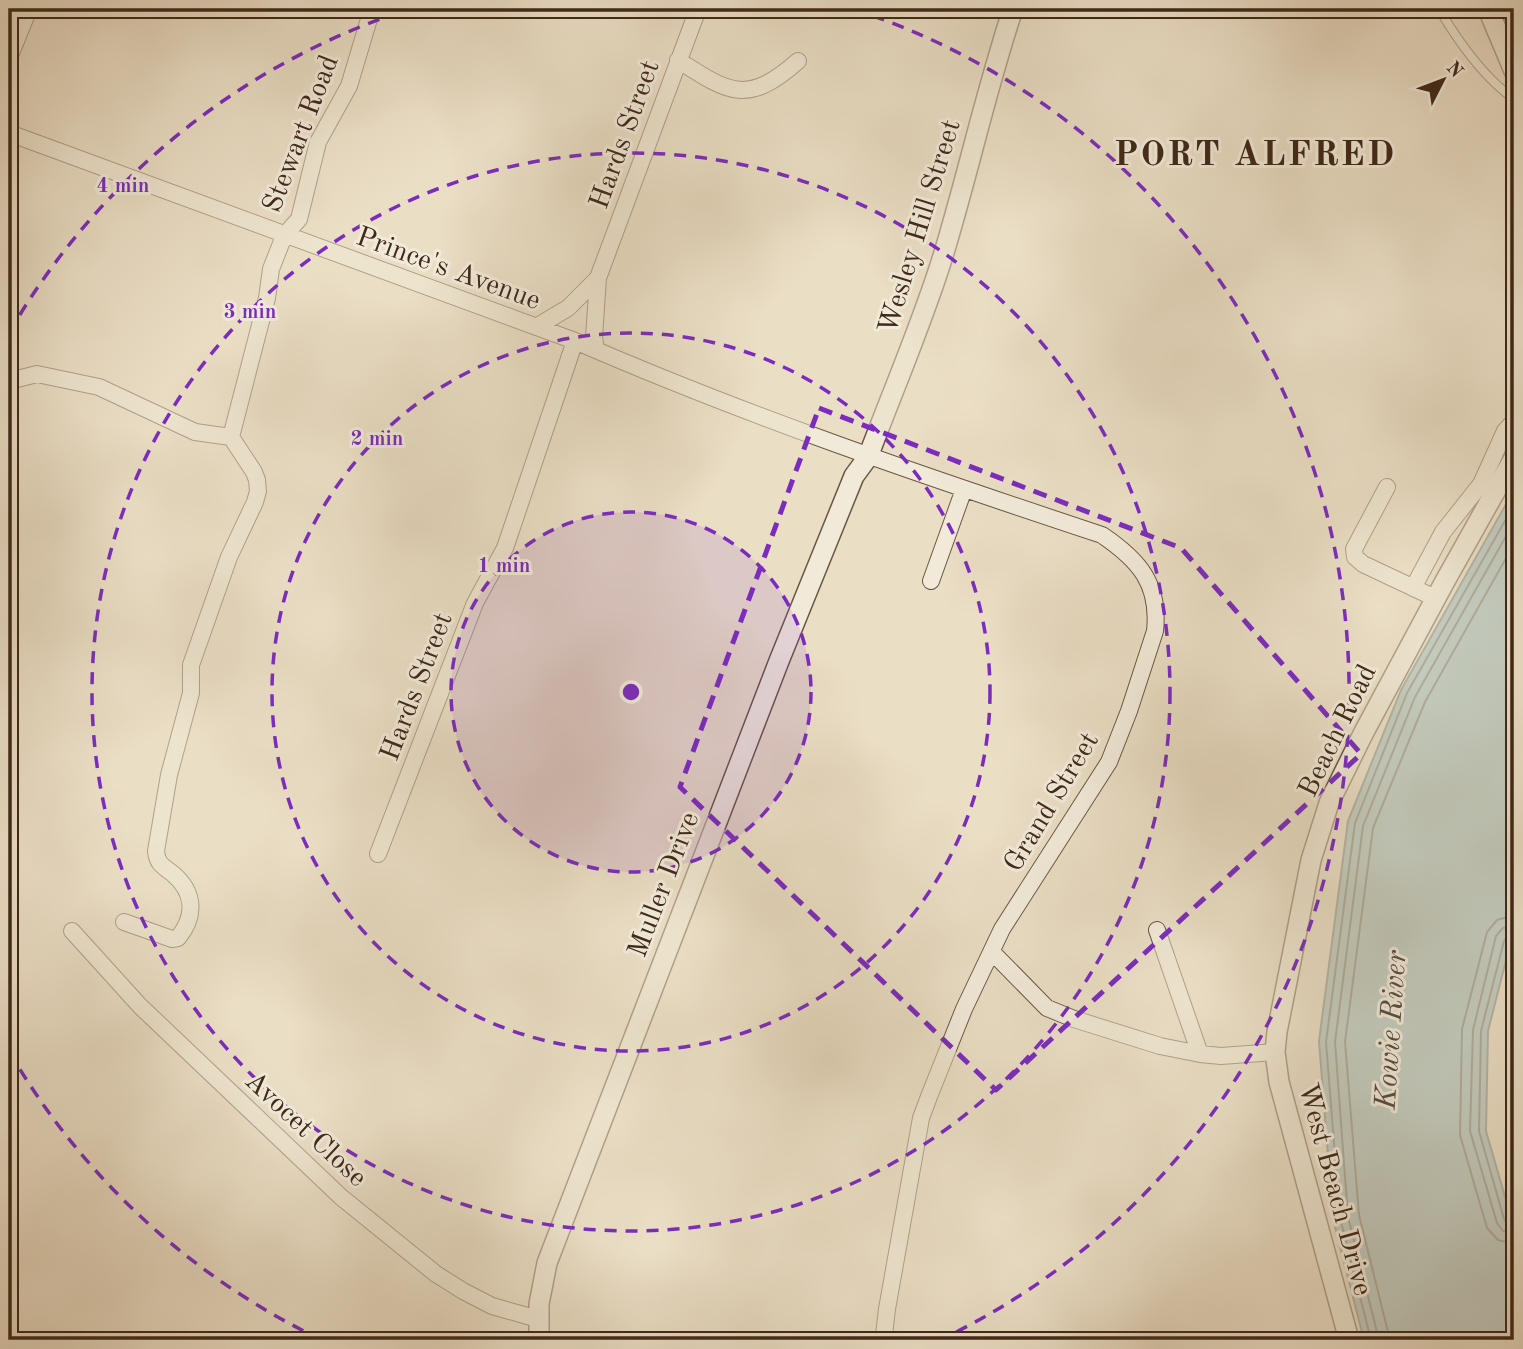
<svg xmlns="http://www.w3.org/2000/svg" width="1523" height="1349" viewBox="0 0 1523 1349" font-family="'Old Standard TT',serif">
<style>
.green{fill:#bfbf8f;stroke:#7f7454;stroke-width:2}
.water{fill:#9abbbd;stroke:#76817b;stroke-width:2}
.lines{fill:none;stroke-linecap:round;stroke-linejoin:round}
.shore{stroke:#6c726a;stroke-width:2}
.service-casing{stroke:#6a5643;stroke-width:10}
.minor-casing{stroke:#6a5643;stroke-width:18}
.tertiary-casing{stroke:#6a5643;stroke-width:22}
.service{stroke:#f1ead9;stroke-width:8}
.minor{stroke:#f1ead9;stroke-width:16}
.tertiary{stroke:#f1ead9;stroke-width:19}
.marked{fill:none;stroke:#7b2cbf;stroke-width:5;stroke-dasharray:14 9;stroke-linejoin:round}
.ring{fill:none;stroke:#7b2cbf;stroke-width:3.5;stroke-dasharray:12 9}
.labels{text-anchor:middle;stroke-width:6;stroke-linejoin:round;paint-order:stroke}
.street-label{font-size:28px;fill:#3f2918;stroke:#f1ead9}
.water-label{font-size:30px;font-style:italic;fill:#564e41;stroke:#f1ead9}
.district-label{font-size:35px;font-weight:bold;letter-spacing:2px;fill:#3f2918;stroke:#f1ead9}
.centre{fill:#7b2cbf;stroke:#f1ead9;stroke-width:3.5}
.ring-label{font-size:21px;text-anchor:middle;font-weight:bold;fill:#7b2cbf;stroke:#f1ead9;stroke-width:6;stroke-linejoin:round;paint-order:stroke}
</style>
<rect width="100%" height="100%" fill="#eadec5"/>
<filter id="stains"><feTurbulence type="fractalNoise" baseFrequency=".00286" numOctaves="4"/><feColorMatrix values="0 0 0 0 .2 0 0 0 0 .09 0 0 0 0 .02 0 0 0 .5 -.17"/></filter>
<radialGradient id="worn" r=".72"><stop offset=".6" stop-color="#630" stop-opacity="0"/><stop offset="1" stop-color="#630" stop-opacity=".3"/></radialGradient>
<!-- green -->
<path class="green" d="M1499,9H1514V35L1510,34Z"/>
<!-- water -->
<path class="water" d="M1514,490V929L1488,1031L1486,1131L1514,1228V1340H1364L1333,1219L1319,1041L1348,821L1401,690Z"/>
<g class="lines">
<!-- shore -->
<path class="shore" d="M1514,915L1497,920L1487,932L1462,1029L1460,1135L1487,1228L1498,1240L1514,1244
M1514,926L1503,928L1496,936L1473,1030L1470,1131L1497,1223L1503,1231L1514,1233
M1514,935L1508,936L1504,941L1481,1031L1479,1131L1504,1219L1508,1223L1514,1224
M1371,1340L1340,1218L1326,1042L1355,823L1407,693L1514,505
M1379,1340L1348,1217L1335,1042L1363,826L1415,697L1514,522
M1390,1340L1359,1215L1345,1042L1373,828L1425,702L1514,544"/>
<!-- service casing -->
<g class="service-casing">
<path id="service" d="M1439,9C1458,41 1483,77 1514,99"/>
</g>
<!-- minor casing -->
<g class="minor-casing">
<path id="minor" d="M9,58L29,9
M678,60C730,94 748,105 798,61
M9,133L575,341C747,416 924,476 1102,535C1139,560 1160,584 1155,631L1129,711L1109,762L1002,929L964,1009L930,1094L921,1118L887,1309L884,1335L887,1340
M536,327L568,308L598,278
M596,350L594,337L598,278L698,9
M9,381L37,374L99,387L195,432L231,437
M1387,487L1354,549L1355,557L1363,564L1435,598
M931,581L964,489
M1413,588L1443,532L1481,484L1505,431L1514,421
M378,854L475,603L505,548L575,341
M124,922L172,939L178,938C196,916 195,892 172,873C163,866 157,864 156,851L169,775L191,693V665L229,557L255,502L258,491L257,480L254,472L231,437L267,298L271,269L284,236L299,219L318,142L349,86L372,9
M1157,930L1200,1054
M72,931L140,1006L341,1197L436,1274L463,1291L492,1306L538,1319
M992,952L1047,1008L1074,1019L1160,1046L1200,1054L1221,1056L1275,1052"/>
</g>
<!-- tertiary casing -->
<g class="tertiary-casing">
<path id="tertiary" d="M1488,9L1514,71
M539,1340V1304L547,1263L779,661L854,476L868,457C893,390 922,324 943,256C968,174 986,90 1013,9
M1349,1340L1279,1082L1275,1052L1277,1032L1311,860L1329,803L1364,732L1444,583L1514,458"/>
</g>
<!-- service -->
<use href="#service" class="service"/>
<!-- minor -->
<use href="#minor" class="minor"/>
<!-- tertiary -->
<use href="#tertiary" class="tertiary"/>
</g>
<!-- marked area -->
<path d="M0 0H1523V1349H0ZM819,408L1181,548L1361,754L996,1090L680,787Z" fill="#eadec5" fill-opacity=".55" fill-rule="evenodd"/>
<path class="marked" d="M819,408L1181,548L1361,754L996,1090L680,787Z"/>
<!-- distance rings -->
<circle cx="631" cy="692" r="180" fill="#7b2cbf" fill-opacity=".12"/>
<g class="ring">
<circle cx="631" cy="692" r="180"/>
<circle cx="631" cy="692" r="359"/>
<circle cx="631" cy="692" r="539"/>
<path d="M322 1340A718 718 0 0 1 9 1051M9 333A718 718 0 0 1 409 9M853 9A718 718 0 0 1 940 1340"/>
</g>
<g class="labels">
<!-- street labels -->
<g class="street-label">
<text transform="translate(299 133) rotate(-69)" y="10">Stewart Road</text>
<text transform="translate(623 134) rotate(-70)" y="10">Hards Street</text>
<text transform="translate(918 226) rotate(-73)" y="10">Wesley Hill Street</text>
<text transform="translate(449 267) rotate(20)" y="10">Prince's Avenue</text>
<text transform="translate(415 686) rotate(-69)" y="10">Hards Street</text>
<text transform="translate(1336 730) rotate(-64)" y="10">Beach Road</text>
<text transform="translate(1050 801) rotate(-59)" y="10">Grand Street</text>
<text transform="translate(662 884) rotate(-69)" y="10">Muller Drive</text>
<text transform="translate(307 1128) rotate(43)" y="10">Avocet Close</text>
<text transform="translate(1337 1189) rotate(75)" y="10">West Beach Drive</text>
</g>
<!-- water labels -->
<g class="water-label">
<text transform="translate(1390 1030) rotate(-86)" y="10">Kowie River</text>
</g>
<!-- district labels -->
<g class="district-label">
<text x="1255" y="165">PORT ALFRED</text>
</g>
</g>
<circle cx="631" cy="692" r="10" class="centre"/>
<g class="ring-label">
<text x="123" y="192">4 min</text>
<text x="250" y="318">3 min</text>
<text x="377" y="445">2 min</text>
<text x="504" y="572">1 min</text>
</g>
<!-- margin -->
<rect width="1523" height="1349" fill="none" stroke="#eadec5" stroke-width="35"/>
<rect x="10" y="10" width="1502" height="1328" fill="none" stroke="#3f2918" stroke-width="3.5"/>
<rect x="18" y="18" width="1488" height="1314" fill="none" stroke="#3f2918" stroke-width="2"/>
<!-- north arrow -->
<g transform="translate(1443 80) rotate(48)" stroke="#f1ead9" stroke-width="5" paint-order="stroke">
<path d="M0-5L12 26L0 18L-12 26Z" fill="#3f2918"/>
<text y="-10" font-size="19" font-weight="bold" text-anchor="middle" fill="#3f2918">N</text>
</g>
<rect width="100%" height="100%" filter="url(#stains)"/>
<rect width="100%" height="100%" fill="url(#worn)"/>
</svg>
